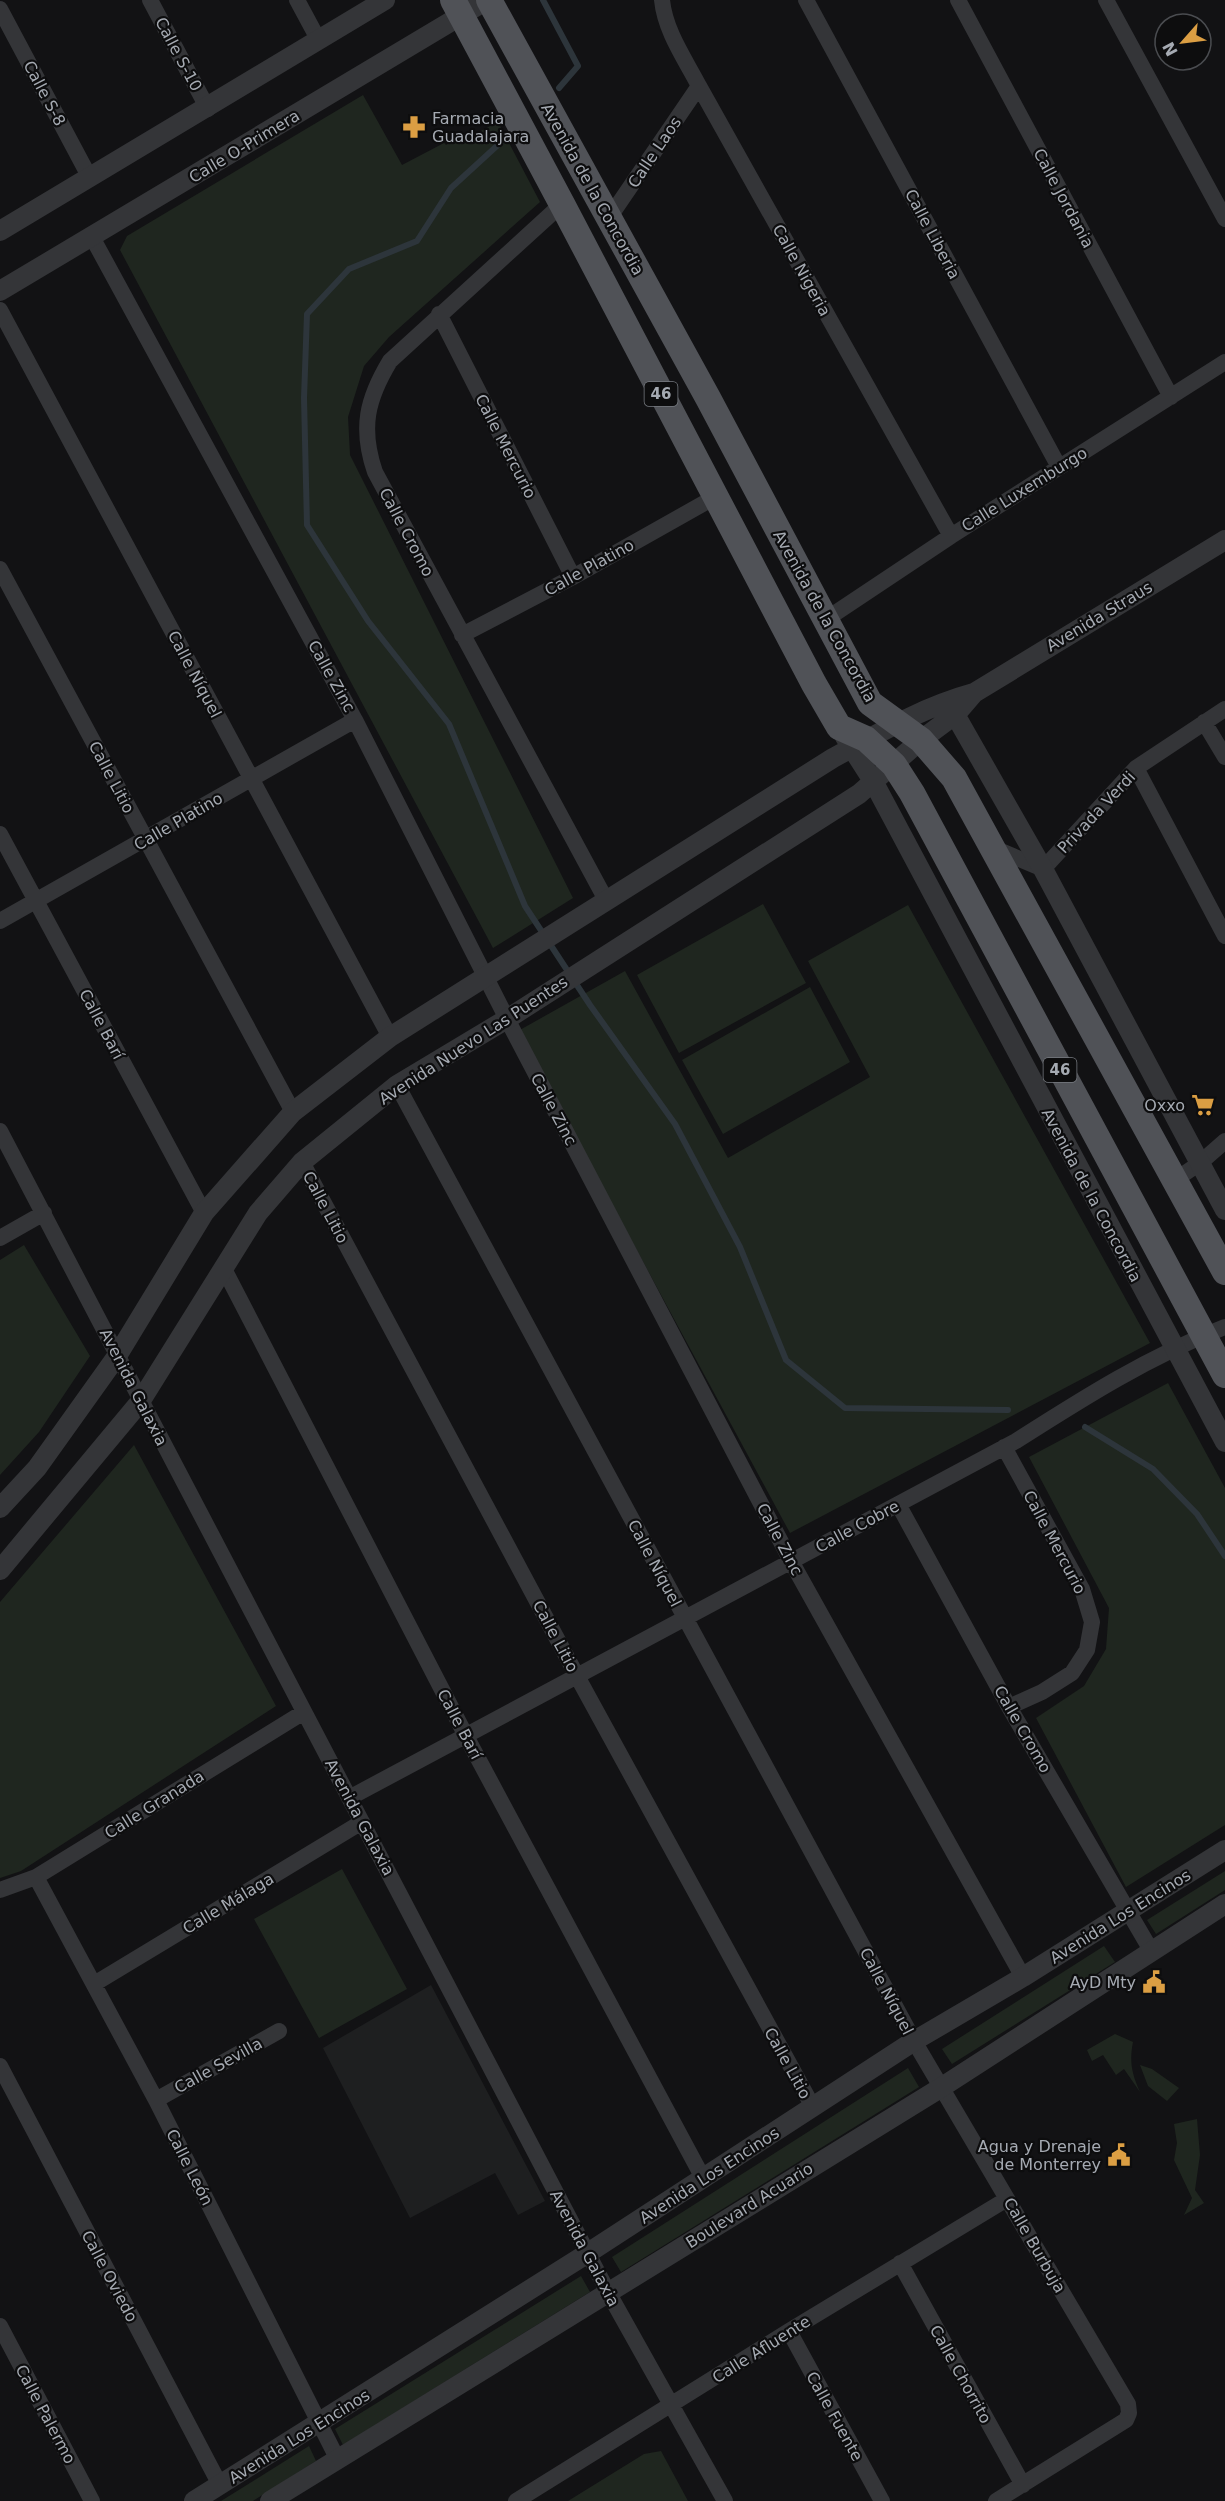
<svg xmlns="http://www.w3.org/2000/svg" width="1225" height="2501" viewBox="0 0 1225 2501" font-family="'DejaVu Sans',sans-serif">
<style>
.built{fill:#1e1f20}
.green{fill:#1f261f}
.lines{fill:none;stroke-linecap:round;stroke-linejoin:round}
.stream{stroke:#2d353b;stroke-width:6}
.minor{stroke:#343538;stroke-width:16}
.tertiary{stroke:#343538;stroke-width:20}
.primary{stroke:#505257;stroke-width:26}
.labels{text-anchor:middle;stroke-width:4.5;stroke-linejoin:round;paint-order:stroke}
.shield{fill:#0d0d0e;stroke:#777b81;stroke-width:1.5}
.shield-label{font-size:15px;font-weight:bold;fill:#a5aab2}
.street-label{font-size:16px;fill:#a5aab2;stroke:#0d0d0e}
.poi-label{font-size:16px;fill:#a5aab2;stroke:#0d0d0e;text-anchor:end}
</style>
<rect width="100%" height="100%" fill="#121214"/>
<!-- built -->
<path class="built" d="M431,1985L545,2201L518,2215L495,2173L410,2218L323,2048Z"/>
<!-- green -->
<path class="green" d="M363,95L402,165L444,143L446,145L472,131L475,134L498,122L540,202L389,337L364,366L348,417L350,455L573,898L493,948L120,250L127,236Z
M763,904L806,983L679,1053L637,975Z
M908,905L1150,1343L790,1533L518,1031L625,971L728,1158L870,1077L808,961Z
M810,987L850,1062L723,1134L682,1060Z
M24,1245L90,1356L39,1432L0,1475V1260Z
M1168,1383L1225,1488V1825L1126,1887L1036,1718L1084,1686L1106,1649L1109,1608L1029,1457Z
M134,1445L276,1706L21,1871L0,1878V1602Z
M342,1869L407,1989L319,2038L254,1919Z
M1225,1871V1890L1156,1934L1147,1920Z
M1104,1946L1115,1962L952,2064L942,2049Z
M1115,2034L1133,2042C1129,2062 1132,2074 1140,2092L1124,2069L1116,2075L1103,2055L1092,2061L1087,2050Z
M1140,2065L1152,2069L1179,2088L1167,2101L1148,2086Z
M908,2068L919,2087L621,2272L612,2257Z
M1197,2119L1200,2155L1195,2190L1204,2203L1184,2215L1192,2198L1174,2160L1177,2143L1174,2124Z
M581,2276L590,2292L343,2445L335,2429Z
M309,2446L316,2461L253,2501H221Z
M661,2451L688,2501H568L644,2454Z"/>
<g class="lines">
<!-- stream -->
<path class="stream" d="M543,0L578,66L559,88
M510,134L451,188L417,241L349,269L307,314L304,398L307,525L368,621L449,724L525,906L590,1005L675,1124L740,1247L786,1360L845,1408L1008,1410
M1085,1427L1153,1469L1197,1514L1225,1556"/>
<!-- minor -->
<path class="minor" d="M150,0L208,109
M297,0L318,39
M662,0C665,31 685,59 699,86L951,536
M806,0L1059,467
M958,0L1171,397
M1106,0L1225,219
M0,9L90,178
M562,204L390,361C367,399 360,428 375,472L606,900
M609,218L699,86
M92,237L355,720L507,1019L791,1561L1023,1977
M0,310L390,1037
M439,314L573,577
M0,569L293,1112
M825,620L951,536L1225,362
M462,635L573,577L715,497
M1204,722L1225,757
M1136,768L1225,936
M0,834L204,1213
M994,848L1043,869L1136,768L1225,709
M0,921L355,720
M397,1085L914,2041L1128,2404L1129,2413L1126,2420L996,2501
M0,1131L608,2292L725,2501
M302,1162L577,1676L813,2107
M1175,1180L1200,1163L1225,1141
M0,1238L44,1213
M223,1267L466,1736L703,2178
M1004,1447L1082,1589L1092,1622L1087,1650L1072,1673L1042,1692L1009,1707
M898,1504L1009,1707L1152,1952
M349,1798L1016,1441C1085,1397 1148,1357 1225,1327
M36,1877L156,2100L338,2460
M0,1890L36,1877L304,1712
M94,1984L362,1822
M0,2066L220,2485
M156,2100L279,2031
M900,2263L1023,2485
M0,2326L92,2501
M789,2331L882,2501
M516,2501L789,2331L1007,2199"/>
<!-- tertiary -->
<path class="tertiary" d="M0,231L385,0
M0,291L487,0
M949,704L1043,869L1225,1210
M845,737L873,781L1225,1442
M0,1508L37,1468L117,1356L204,1213L293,1112L390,1037L833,758C879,733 923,707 974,693L1225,540
M0,1570L140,1402L258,1213L302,1162L397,1085L507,1019L859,794L921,740L956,714L974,693
M194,2501L588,2253L914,2041L1023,1977L1225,1850
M270,2501L942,2087L1225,1904"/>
<!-- primary -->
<path class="primary" d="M453,0L562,204L814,684L839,727L866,739L894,765L912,793L1225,1375
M489,0L708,398L870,703L921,740L954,778L1225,1272"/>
</g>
<!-- icons -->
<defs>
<g id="pharmacy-bare" transform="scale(1.8)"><path d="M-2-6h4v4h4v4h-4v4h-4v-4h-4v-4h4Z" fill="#db9e43" stroke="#0d0d0e" stroke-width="2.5" paint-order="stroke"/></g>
<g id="supermarket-bare" transform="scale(1.8)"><path d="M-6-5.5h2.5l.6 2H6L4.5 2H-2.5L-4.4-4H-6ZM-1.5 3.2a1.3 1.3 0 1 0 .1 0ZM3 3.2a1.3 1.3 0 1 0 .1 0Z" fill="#db9e43" stroke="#0d0d0e" stroke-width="2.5" paint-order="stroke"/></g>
<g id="civic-bare" transform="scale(1.8)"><path d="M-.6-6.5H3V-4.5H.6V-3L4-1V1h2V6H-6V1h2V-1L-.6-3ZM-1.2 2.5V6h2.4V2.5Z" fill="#db9e43" stroke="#0d0d0e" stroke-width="2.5" paint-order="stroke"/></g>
</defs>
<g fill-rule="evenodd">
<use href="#pharmacy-bare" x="414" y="127"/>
<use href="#supermarket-bare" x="1203" y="1105"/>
<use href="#civic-bare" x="1154" y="1982"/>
<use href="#civic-bare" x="1119" y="2155"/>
</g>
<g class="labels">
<!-- shield labels -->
<g class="shield">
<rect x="644.5" y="382" width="33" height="24" rx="4.5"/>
<rect x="1043.5" y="1058" width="33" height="24" rx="4.5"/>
</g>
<g class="shield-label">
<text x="661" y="399">46</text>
<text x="1060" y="1075">46</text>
</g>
<!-- street labels -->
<g class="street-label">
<text transform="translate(179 54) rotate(62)" y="6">Calle S-10</text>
<text transform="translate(45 93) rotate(62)" y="6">Calle S-8</text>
<text transform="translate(244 146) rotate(-31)" y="6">Calle O-Primera</text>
<text transform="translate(654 152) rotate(-56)" y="6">Calle Laos</text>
<text transform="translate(593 189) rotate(61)" y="6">Avenida de la Concordia</text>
<text transform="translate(1064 198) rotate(62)" y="6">Calle Jordania</text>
<text transform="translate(933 234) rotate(62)" y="6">Calle Liberia</text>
<text transform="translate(802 270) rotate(61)" y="6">Calle Nigeria</text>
<text transform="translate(506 446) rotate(63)" y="6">Calle Mercurio</text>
<text transform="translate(1024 489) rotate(-32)" y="6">Calle Luxemburgo</text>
<text transform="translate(407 532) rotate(62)" y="6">Calle Cromo</text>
<text transform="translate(589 567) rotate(-29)" y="6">Calle Platino</text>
<text transform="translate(825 616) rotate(61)" y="6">Avenida de la Concordia</text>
<text transform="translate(1099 616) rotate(-31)" y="6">Avenida Straus</text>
<text transform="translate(195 674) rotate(62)" y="6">Calle Níquel</text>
<text transform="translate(332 676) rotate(61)" y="6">Calle Zinc</text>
<text transform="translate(112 777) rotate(62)" y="6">Calle Litio</text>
<text transform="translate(1096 812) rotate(-47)" y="6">Privada Verdi</text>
<text transform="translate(178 821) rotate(-30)" y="6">Calle Platino</text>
<text transform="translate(102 1024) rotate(62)" y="6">Calle Barí</text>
<text transform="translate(473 1040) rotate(-33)" y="6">Avenida Nuevo Las Puentes</text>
<text transform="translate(554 1109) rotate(62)" y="6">Calle Zinc</text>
<text transform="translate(1092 1195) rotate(62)" y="6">Avenida de la Concordia</text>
<text transform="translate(326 1207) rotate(62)" y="6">Calle Litio</text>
<text transform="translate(134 1387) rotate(63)" y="6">Avenida Galaxia</text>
<text transform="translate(857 1526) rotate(-28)" y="6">Calle Cobre</text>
<text transform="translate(780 1539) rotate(62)" y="6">Calle Zinc</text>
<text transform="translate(1055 1542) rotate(62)" y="6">Calle Mercurio</text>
<text transform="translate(655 1563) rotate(62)" y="6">Calle Níquel</text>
<text transform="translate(556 1636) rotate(62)" y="6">Calle Litio</text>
<text transform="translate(460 1724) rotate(62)" y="6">Calle Barí</text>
<text transform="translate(1023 1729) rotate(60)" y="6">Calle Cromo</text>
<text transform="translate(154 1804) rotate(-32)" y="6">Calle Granada</text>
<text transform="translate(360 1817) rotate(62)" y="6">Avenida Galaxia</text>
<text transform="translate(228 1903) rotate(-31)" y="6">Calle Málaga</text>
<text transform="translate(1120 1916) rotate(-32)" y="6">Avenida Los Encinos</text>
<text transform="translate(887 1991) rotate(62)" y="6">Calle Níquel</text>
<text transform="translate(788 2063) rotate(61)" y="6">Calle Litio</text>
<text transform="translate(218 2065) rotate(-29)" y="6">Calle Sevilla</text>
<text transform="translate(190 2167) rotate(63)" y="6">Calle León</text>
<text transform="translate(709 2175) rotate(-33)" y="6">Avenida Los Encinos</text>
<text transform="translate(749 2205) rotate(-32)" y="6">Boulevard Acuario</text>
<text transform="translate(1035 2245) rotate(60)" y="6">Calle Burbuja</text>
<text transform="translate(585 2248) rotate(62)" y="6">Avenida Galaxia</text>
<text transform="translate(110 2276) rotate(62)" y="6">Calle Oviedo</text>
<text transform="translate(761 2349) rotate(-32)" y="6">Calle Afluente</text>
<text transform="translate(961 2374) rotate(61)" y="6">Calle Chorrito</text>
<text transform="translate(46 2414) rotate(62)" y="6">Calle Palermo</text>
<text transform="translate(835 2416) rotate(61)" y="6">Calle Fuente</text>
<text transform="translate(299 2436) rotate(-32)" y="6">Avenida Los Encinos</text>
</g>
<!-- poi labels -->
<g class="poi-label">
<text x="432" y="124" text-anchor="start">Farmacia<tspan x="432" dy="18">Guadalajara</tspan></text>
<text x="1185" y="1111">Oxxo</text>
<text x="1136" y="1988">AyD Mty</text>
<text x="1101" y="2152">Agua y Drenaje<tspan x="1101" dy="18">de Monterrey</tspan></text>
</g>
</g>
<!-- north arrow -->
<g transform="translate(1183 42) rotate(242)"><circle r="28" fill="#0d0d0e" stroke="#4a4c50" stroke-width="1.5"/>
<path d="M0-4.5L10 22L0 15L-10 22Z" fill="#db9e43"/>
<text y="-9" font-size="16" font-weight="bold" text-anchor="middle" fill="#a5aab2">N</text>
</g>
</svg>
